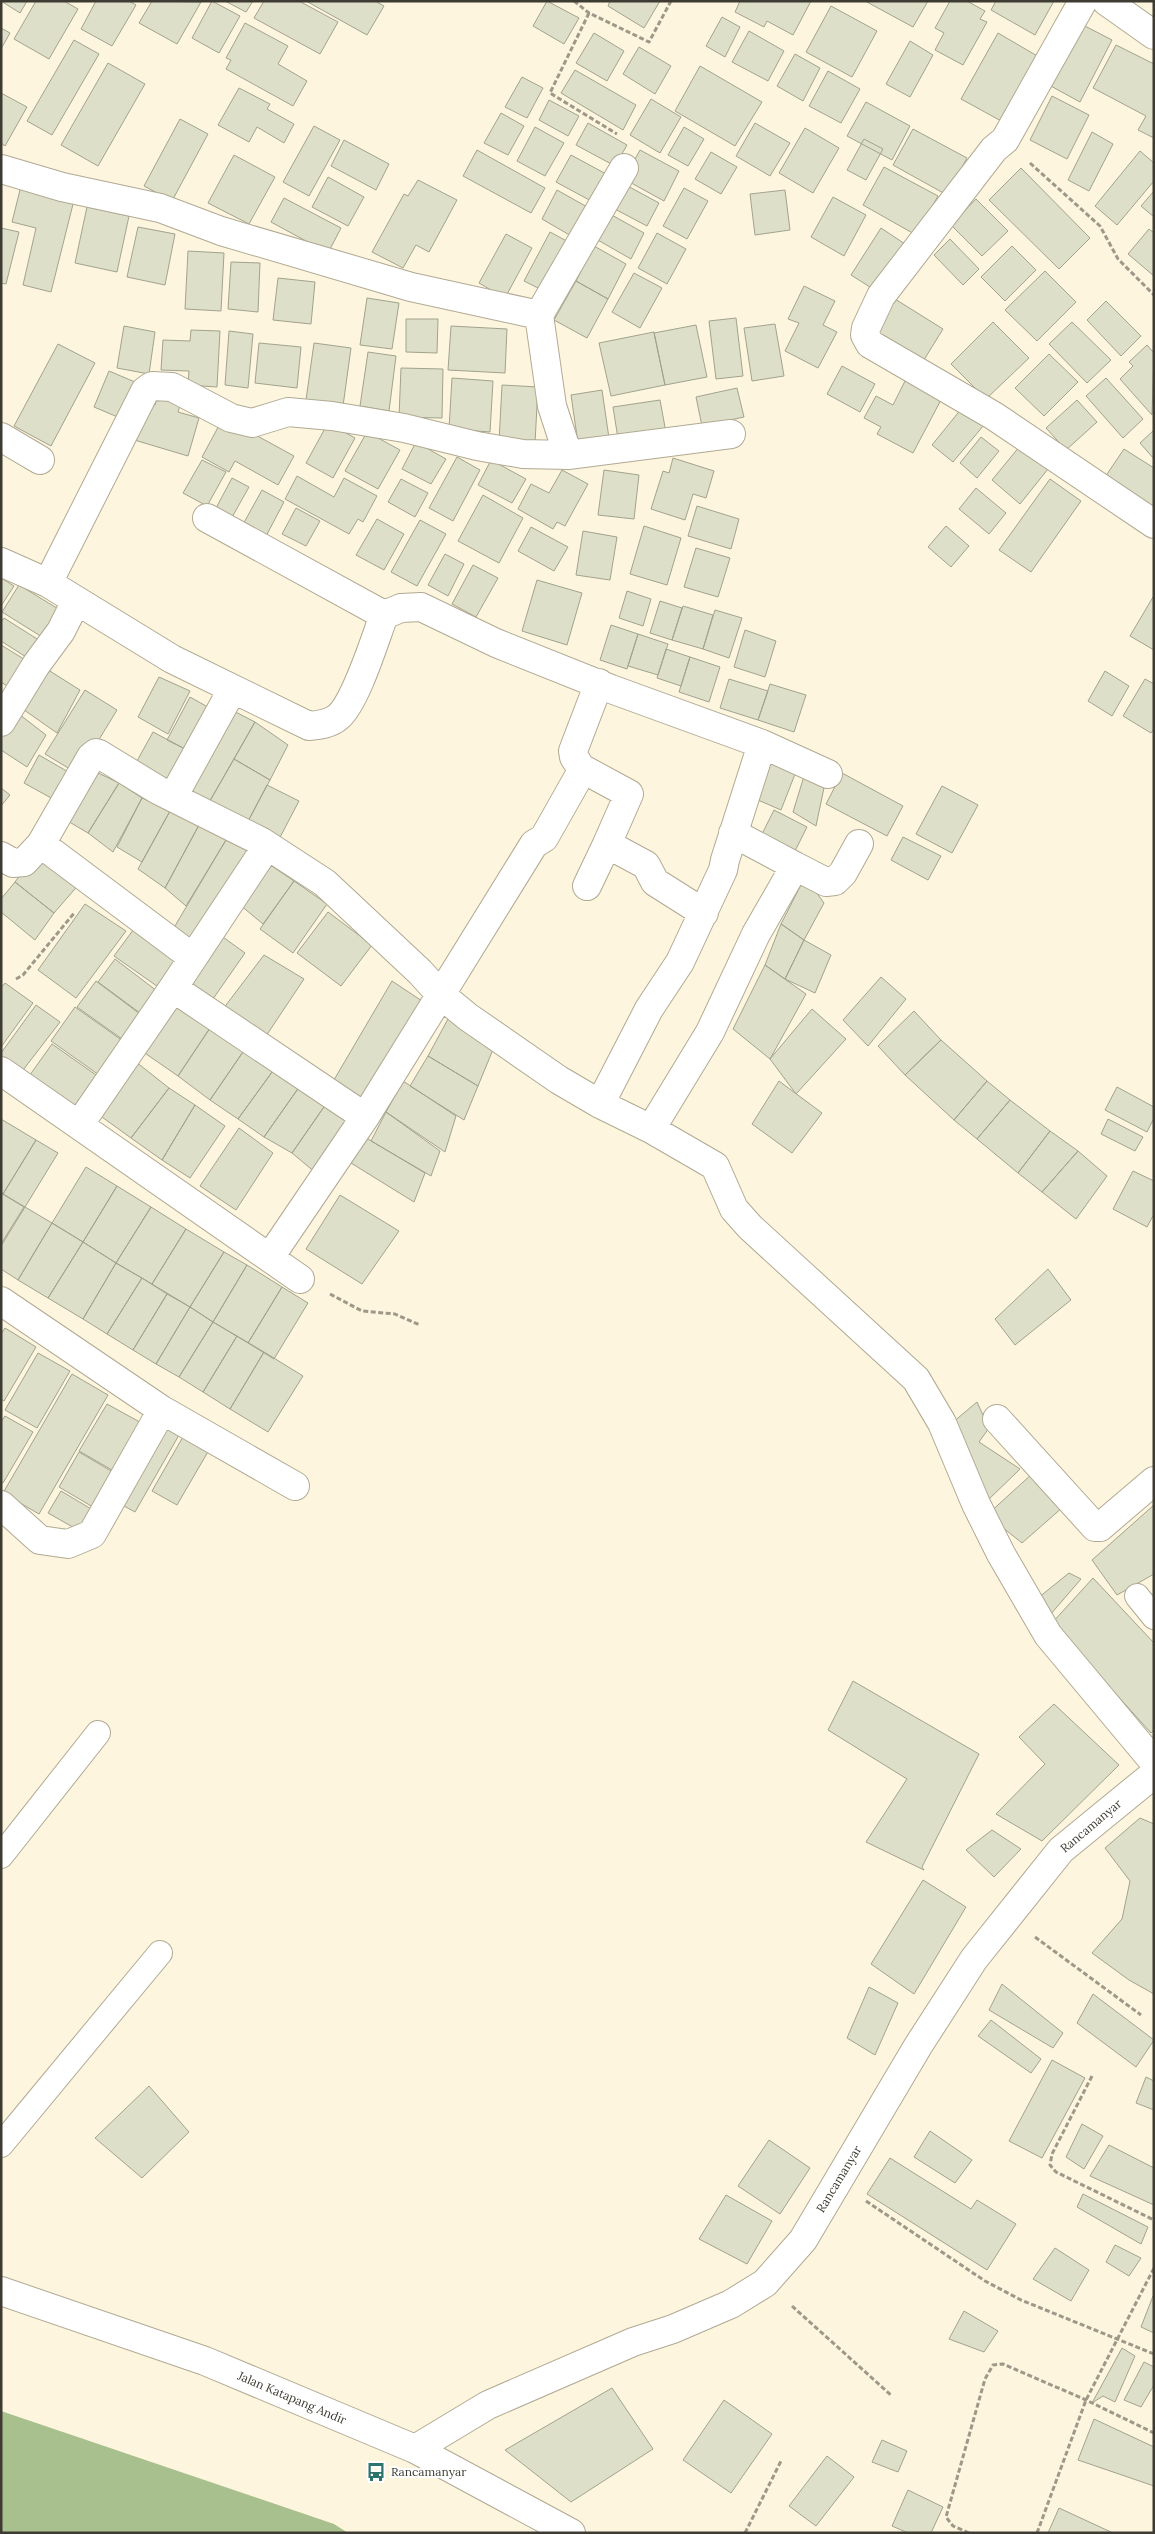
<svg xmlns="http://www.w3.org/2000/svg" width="1155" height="2534" viewBox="0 0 1155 2534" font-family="Lora,serif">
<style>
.water{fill:#a8c08d}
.building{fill:#dedfc8;stroke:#a2a38d}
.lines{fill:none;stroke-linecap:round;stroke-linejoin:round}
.lane-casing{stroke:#b1a993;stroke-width:26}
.street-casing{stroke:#b1a993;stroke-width:30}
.secondary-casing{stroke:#b1a993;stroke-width:30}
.path{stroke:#9e9888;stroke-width:3;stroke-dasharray:5 2.5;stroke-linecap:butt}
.lane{stroke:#fff;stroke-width:24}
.street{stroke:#fff;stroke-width:28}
.secondary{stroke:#fff;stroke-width:28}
.labels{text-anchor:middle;stroke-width:4;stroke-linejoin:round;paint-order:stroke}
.street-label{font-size:12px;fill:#3e3b32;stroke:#fff}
.poi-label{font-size:12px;fill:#3e3b32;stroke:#fff;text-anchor:start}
</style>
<rect width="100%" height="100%" fill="#fdf5de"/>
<!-- water -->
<path class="water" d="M1,2411L334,2524L348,2533H1Z"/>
<!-- building -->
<path class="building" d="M1,1H27L20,13Z
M36,1H64L78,9L49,59L14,39Z
M96,1H129L136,5L112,46L81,29Z
M152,1L201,2L177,44L139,23Z
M212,1L240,16L219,53L192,38Z
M225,1H253L246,12Z
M264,1H299L338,22L320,54L254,18Z
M306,1H375L384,6L367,35Z
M547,1L579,18L564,44L533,26Z
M610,1H660L644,28L608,6Z
M740,1H811L793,35L767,21L764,27L735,12Z
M865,1H928L913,27Z
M950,1H967L985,11L980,19L987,22L963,65L935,50L944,33L935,28Z
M996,1H1054L1035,35L991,10Z
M831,6L877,31L852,77L806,52Z
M722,17L740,27L725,57L706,46Z
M245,23L288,46L278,64L307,81L293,106L226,69L231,60L226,58Z
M1081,24L1112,40L1080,102L1049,85Z
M1,28L10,33L1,49Z
M749,31L784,51L768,81L732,62Z
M594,33L624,51L607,81L576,63Z
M998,33L1039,57L1003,122L961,99Z
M74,40L99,54L52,135L27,121Z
M910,41L933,55L910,97L886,84Z
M1116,45L1154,64V138L1138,130L1146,116L1093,88Z
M639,47L671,66L655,94L623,74Z
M795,54L820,68L803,101L777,86Z
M108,63L145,84L98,166L61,145Z
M700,66L762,102L735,146L675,111Z
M575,70L636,105L623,130L561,93Z
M828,71L860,89L841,123L809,106Z
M522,77L543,88L527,118L505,107Z
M239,88L270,104L267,109L294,124L284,143L257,127L249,142L218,125Z
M1,93L27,107L5,146L1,143Z
M1052,96L1089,115L1067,159L1030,140Z
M651,99L681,117L660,153L630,135Z
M549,100L579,116L568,136L539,120Z
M866,102L910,126L892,160L847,136Z
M501,113L524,126L508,155L484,143Z
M180,119L208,134L172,201L144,186Z
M588,123L627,145L615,166L576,145Z
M755,123L790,143L770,176L736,156Z
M314,126L340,140L309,196L283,182Z
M535,127L564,143L545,176L517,161Z
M684,127L704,139L688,166L668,155Z
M805,128L839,148L813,193L779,173Z
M913,129L967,158L947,195L893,165Z
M1092,132L1113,144L1089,191L1068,180Z
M864,139L883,149L866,180L847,170Z
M344,140L389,164L376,190L331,166Z
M477,150L545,188L531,213L463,176Z
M640,150L679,171L664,201L624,179Z
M1140,151L1154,163V181L1117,225L1095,206Z
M711,152L737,167L721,194L695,179Z
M234,155L275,177L249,224L208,203Z
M571,155L608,175L593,202L556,182Z
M884,167L938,196L916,235L863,205Z
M1021,168L1090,238L1059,269L989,200Z
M328,177L364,197L348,226L312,207Z
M418,180L457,200L429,252L416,245L403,268L372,252L404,194L408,196Z
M624,184L659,203L647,226L611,207Z
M21,186L74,200L51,292L23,285L36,228L12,222Z
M684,188L708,201L687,239L663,226Z
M557,190L589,208L573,237L542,219Z
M785,190L790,230L755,235L750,194Z
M1154,191V217L1141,206Z
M833,197L866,215L844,256L811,237Z
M284,198L341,228L328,253L271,222Z
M976,199L1008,231L982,256L951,225Z
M87,207L129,216L117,272L75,263Z
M610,214L644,233L631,259L596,239Z
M138,227L175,234L165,285L127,277Z
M1,228L19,232L6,284L1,283Z
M881,228L911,248L881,294L851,275Z
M1149,229L1154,233V276L1128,254Z
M550,232L574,245L548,293L524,281Z
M657,233L686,249L667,284L638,268Z
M506,234L532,248L505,298L479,283Z
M950,239L979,269L963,285L934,255Z
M594,246L626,264L608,299L576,281Z
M1012,246L1036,270L1005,301L981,277Z
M188,251L224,253L221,311L185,309Z
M231,262L260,263L258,312L228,309Z
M1045,271L1076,302L1037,341L1005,310Z
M634,273L662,288L640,328L612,312Z
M278,278L315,282L311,324L273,320Z
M576,281L608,299L587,338L554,320Z
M804,286L835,301L823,325L837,332L818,368L785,351L799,323L788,319Z
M367,298L399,303L392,349L360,345Z
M895,299L943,329L922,363L874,333Z
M1106,301L1141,336L1121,356L1087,320Z
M736,318L743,376L716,379L709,321Z
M406,319H438L437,353L406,352Z
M993,322L1029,358L986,399L951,364Z
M1072,322L1111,360L1087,383L1049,344Z
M775,324L784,376L752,381L744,328Z
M696,325L707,377L665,385L654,333Z
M124,326L155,332L149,374L117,368Z
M451,326L507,329L505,373L448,370Z
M191,330L220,331L217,387L188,385L189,371L161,370L163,340L190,341Z
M229,331L253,334L248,388L225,385Z
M654,332L665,385L611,396L599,343Z
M259,343L301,347L297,388L255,383Z
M314,343L351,348L343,406L306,400Z
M58,344L95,363L51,446L14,426Z
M1147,345L1154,353L1152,415L1120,379L1133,366L1129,362Z
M368,352L396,356L389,411L360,406Z
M1049,354L1078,382L1044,416L1015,388Z
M842,366L875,384L860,412L827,394Z
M401,368L443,369L442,418L399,417Z
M109,371L135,382L120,418L94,407Z
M907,377L943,396L913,453L877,434L881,427L864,418L876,396L893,405Z
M452,378L493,381L490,432L449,429Z
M1106,378L1143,419L1123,438L1086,396Z
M502,385L538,387L535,443L499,442Z
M737,388L744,417L702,426L696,397Z
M602,390L610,445L579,450L571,395Z
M159,392L182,399L178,412L199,418L188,456L131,439L143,401L155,405Z
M660,400L667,438L619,445L613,407Z
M1077,400L1097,422L1066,450L1046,428Z
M962,408L984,425L953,462L932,445Z
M222,420L241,427L294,456L278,485L235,461L229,472L202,457Z
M328,423L355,438L333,478L306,463Z
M1154,430V459L1140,443Z
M367,432L400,450L378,489L345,471Z
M981,437L999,451L977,478L960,463Z
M416,442L446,459L431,484L402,469Z
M1020,446L1048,469L1020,504L992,480Z
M1124,449L1154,468V517L1101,483Z
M457,457L480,470L453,521L429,508Z
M673,458L714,471L706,498L693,494L685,520L651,509L663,471L669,473Z
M202,460L226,472L207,506L183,493Z
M491,460L526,479L512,503L478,485Z
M562,470L588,484L565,526L557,522L553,529L518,509L531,484L549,493Z
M604,470L639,475L634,519L598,515Z
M297,476L334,497L344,478L377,496L363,522L358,519L349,534L285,499Z
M232,478L249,487L231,519L215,510Z
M401,479L428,493L415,517L388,502Z
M1050,479L1081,501L1031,572L999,550Z
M976,488L1006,513L989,534L959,509Z
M262,490L284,502L264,540L241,528Z
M483,495L523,518L499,563L458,541Z
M697,506L739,519L731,549L688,536Z
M296,508L320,521L306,546L282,534Z
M377,519L404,534L384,570L356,555Z
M420,520L446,534L417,586L391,572Z
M644,526L681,538L667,585L630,574Z
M946,526L969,546L951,567L928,547Z
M531,527L568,547L554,571L518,551Z
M583,531L617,537L610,580L576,575Z
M696,548L730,558L718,597L684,587Z
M445,554L464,564L448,596L428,585Z
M473,565L498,578L476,617L452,604Z
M1,578L14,586L1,606Z
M537,580L582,593L567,645L522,631Z
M19,585L65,613L47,640L2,612Z
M627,591L651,599L643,626L619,618Z
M1153,597L1154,598V650L1130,636Z
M660,601L682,608L672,640L650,633Z
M683,606L713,615L703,649L672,640Z
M715,610L742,618L729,658L703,649Z
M4,618L45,644L34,662L1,641V622Z
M611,625L638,634L627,669L600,660Z
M745,630L776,641L765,677L734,667Z
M638,634L668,644L658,675L628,666Z
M1,645L27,661L10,688L1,682Z
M666,649L690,657L681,686L657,678Z
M690,657L720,667L709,702L679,692Z
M45,668L80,690L57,733L17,705Z
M1105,671L1129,686L1112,716L1088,701Z
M159,677L190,691L168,734L138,717Z
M729,679L768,691L758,720L720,708Z
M1145,679L1154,684V729L1151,733L1123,716Z
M770,684L806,695L794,732L758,720Z
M85,690L117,710L78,774L45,754Z
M190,697L213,710L191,752L167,740Z
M224,706L255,722L207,806L179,790Z
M15,711L46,735L27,767L1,750V731Z
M255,722L288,745L270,780L234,759Z
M153,732L191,752L166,788L132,770Z
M39,755L77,777L62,804L24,783Z
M768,757L797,769L781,810L751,797Z
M234,759L270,780L245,827L207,806Z
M90,769L119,783L88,833L61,817Z
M805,773L825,783L816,826L793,812Z
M842,773L903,806L887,836L826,804Z
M119,783L142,798L113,852L88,833Z
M267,785L299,801L277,843L245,827Z
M942,786L978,805L952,853L916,834Z
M1,788L10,795L1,806Z
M142,798L170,811L142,862L117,847Z
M774,810L807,827L791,859L758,842Z
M170,811L199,825L165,888L138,869Z
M199,825L226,840L186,906L165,888Z
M903,837L941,856L928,880L891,860Z
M226,840L254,854L192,952L169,936Z
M38,850L81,882L54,913L15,882Z
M260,858L294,881L263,924L234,900Z
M805,877L824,903L804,940L781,924Z
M294,881L327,904L293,953L260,929Z
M15,882L54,913L35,940L1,912V899Z
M85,904L126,931L76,998L38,970Z
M328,912L372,945L341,986L297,953Z
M139,922L188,957L164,991L114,956Z
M781,924L804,940L785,979L765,965Z
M216,932L245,953L208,1006L179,985Z
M804,940L831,955L815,993L785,979Z
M264,955L304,979L264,1039L223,1009Z
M115,959L157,991L140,1013L98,982Z
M765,965L806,994L770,1059L733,1029Z
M881,977L906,999L868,1046L843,1020Z
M96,981L140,1014L122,1039L77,1007Z
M392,981L428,1005L363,1111L331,1085Z
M5,983L33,1003L1,1047V988Z
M176,996L212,1025L178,1076L139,1049Z
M36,1005L60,1022L20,1074L1,1060V1053Z
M75,1007L123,1041L99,1075L51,1041Z
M812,1009L846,1039L796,1094L770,1059Z
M914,1011L941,1040L905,1075L878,1046Z
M448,1019L494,1047L478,1086L428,1056Z
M212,1025L245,1049L210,1100L178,1076Z
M941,1040L987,1081L954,1120L905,1075Z
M52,1044L96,1075L71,1111L27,1079Z
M245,1049L275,1068L238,1119L210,1100Z
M428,1056L478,1086L464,1120L410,1086Z
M131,1058L169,1088L131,1138L95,1112Z
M275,1068L302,1083L264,1137L238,1119Z
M403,1081L456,1116L445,1152L386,1112Z
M779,1081L822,1113L792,1153L752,1124Z
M987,1081L1010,1100L977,1139L954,1120Z
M302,1083L326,1104L292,1153L264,1137Z
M1117,1087L1154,1107V1118L1147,1132L1105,1110Z
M169,1088L195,1105L162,1160L131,1138Z
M1010,1100L1050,1131L1018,1173L977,1139Z
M326,1104L355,1121L316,1173L292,1153Z
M195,1105L225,1126L190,1178L162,1160Z
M386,1112L440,1151L431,1176L371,1141Z
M1,1119L36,1140L3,1194L1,1192Z
M1108,1119L1143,1137L1135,1151L1101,1134Z
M239,1128L273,1153L236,1210L200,1186Z
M1050,1131L1078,1151L1042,1192L1018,1173Z
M363,1136L425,1173L414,1202L351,1163Z
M36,1140L58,1153L25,1207L3,1194Z
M1078,1151L1107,1176L1076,1219L1042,1192Z
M86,1167L117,1186L83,1242L52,1223Z
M1133,1171L1154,1181V1214L1147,1227L1113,1209Z
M117,1186L151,1207L116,1263L83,1242Z
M1,1193L24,1207L1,1244Z
M340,1195L399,1231L362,1284L306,1249Z
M25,1207L52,1223L18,1280L1,1269V1246Z
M151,1207L186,1229L152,1284L116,1263Z
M52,1223L83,1242L48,1298L18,1280Z
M186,1229L224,1252L190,1307L152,1284Z
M83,1242L116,1263L83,1319L48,1298Z
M224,1252L247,1265L213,1322L190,1307Z
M116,1263L142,1278L107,1334L83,1319Z
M247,1265L282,1287L248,1343L213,1322Z
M1048,1269L1071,1300L1015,1345L995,1319Z
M142,1278L167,1294L133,1350L107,1334Z
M282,1287L308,1303L274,1359L248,1343Z
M167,1294L190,1307L156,1364L133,1350Z
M190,1307L213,1322L179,1377L156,1364Z
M213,1322L237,1336L203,1392L179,1377Z
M5,1328L36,1347L4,1401L1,1399V1334Z
M237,1336L264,1352L230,1409L203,1392Z
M264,1352L303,1376L268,1432L230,1409Z
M38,1353L70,1371L37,1428L5,1410Z
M72,1374L108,1395L39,1514L3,1493Z
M977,1402L989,1428L979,1442L1020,1469L985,1503L952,1423Z
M107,1404L147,1426L119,1474L79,1451Z
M5,1416L33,1432L3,1483L1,1482V1422Z
M160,1424L179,1435L135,1512L115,1501Z
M184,1435L209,1450L177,1505L152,1491Z
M79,1452L118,1475L98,1510L59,1487Z
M1033,1473L1063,1507L1022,1543L987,1515Z
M61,1491L98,1513L85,1534L48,1513Z
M1154,1505V1574L1117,1595L1092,1560Z
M1069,1573L1081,1579L1050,1615L1038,1598Z
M1093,1578L1154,1643V1730L1151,1733L1052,1623Z
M853,1681L979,1754L922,1867L924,1870L866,1842L907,1779L828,1730Z
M1054,1704L1119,1765L1042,1841L996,1814L1045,1764L1019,1737Z
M1140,1818L1154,1824V1994L1129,1980L1092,1953L1122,1919L1130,1881L1105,1848Z
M992,1830L1021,1849L994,1877L966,1850Z
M923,1880L966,1907L914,1994L871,1964Z
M1002,1984L1063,2033L1053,2048L989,2010Z
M869,1987L898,2003L875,2055L847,2038Z
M1093,1994L1154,2040L1136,2067L1077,2023Z
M991,2020L1041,2059L1031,2073L978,2036Z
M1052,2060L1085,2078L1042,2158L1009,2141Z
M1146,2077L1154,2081V2110L1136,2103Z
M149,2086L189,2132L142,2178L95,2138Z
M1082,2124L1103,2136L1084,2169L1066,2157Z
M930,2131L972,2160L955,2183L914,2157Z
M769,2140L810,2168L780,2214L738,2186Z
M1109,2145L1154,2168V2205L1090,2176Z
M890,2158L971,2209L977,2200L1016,2224L987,2270L867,2194Z
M1083,2194L1148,2227L1141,2244L1077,2207Z
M726,2195L772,2221L747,2264L699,2239Z
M1115,2245L1141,2258L1129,2276L1106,2262Z
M1055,2248L1089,2270L1071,2301L1033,2279Z
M1153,2296L1154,2297V2333L1141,2327Z
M964,2311L998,2331L984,2352L949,2339Z
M1122,2348L1135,2356L1115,2402L1103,2396L1092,2403Z
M1144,2362L1154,2367V2385L1141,2407L1124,2400Z
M612,2388L653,2449L571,2502L505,2450Z
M724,2400L772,2434L731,2493L683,2460Z
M1094,2419L1154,2447V2486L1078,2460Z
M882,2440L907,2451L898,2472L872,2462Z
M827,2456L854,2477L816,2526L789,2506Z
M908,2490L943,2507L931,2533H908L892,2526Z
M1059,2508L1113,2533H1048Z"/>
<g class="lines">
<!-- lane casing -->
<g class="lane-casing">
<path id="lane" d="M1137,1596L1154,1617
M1,1856L98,1733
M1,2145L160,1953"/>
</g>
<!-- street casing -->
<g class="street-casing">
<path id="street" d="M1083,1L1005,140L994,149L881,296L866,328L865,335L870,344L994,416L1154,524
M1106,1L1154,35
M1,169L62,187L160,208L221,231L411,287L539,315L624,168
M539,315L552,406L568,455
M1,437L40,460
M207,518L384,615L401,608L421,607L496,643L611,689L762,744
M1,562L48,583L172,659L309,726C319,725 330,724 338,717C356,702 375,639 384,615
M48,583L145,391L152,386L172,387L231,418L252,423L288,412L332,416L404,428L477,446L523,454L568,455L731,434
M1,722L36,665L61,631L76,601
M581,768L629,794L607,844L646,865L655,882L704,913
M173,797L232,690
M733,833L795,866
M41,844L192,957
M1,856L13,863L24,862L41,844L91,757L96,753L99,754L158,790L262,842L325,883L420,972L440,994L468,1017L559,1080L600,1104L651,1129L715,1166L734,1209L750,1227L916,1379L942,1423L976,1504L1001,1554L1048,1635L1154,1762
M587,886L607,844
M173,988L365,1117L270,1257
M1,1071L300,1279
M600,1104L649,1009L680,962L723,870L725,860L762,744L828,774
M365,1117L534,844L544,838L579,776L581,768L574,757L573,751L599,683
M79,1125L173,988L267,846
M651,1129L710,1032L756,934L795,866L826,882L835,881L843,873L859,844
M1,1301L162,1410L295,1486
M997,1419L1095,1527H1100L1154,1481
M1,1505L40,1540L68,1544L92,1534L162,1410"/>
</g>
<!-- secondary casing -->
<g class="secondary-casing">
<path id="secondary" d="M1,2291L205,2361L415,2449L571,2533
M415,2449L488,2405L633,2342L673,2329L731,2304L765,2283L803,2240L918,2046L974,1959L1061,1850L1154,1774"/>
</g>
<!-- path -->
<path class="path" d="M574,1L589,13L649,42L671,1
M589,13L550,93L617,134
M1030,163L1100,226L1118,259L1154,295
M16,979L23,975L75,912
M330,1294L362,1311L395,1314L420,1325
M1035,1937L1141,2015
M1092,2076L1052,2154L1050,2165L1056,2172L1154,2220
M866,2201L985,2281L1021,2300L1154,2354
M792,2306L892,2396
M745,2533L781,2461
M969,2533L953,2526L946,2517L985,2379L993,2365L1003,2364L1086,2400L1154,2433
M1037,2533L1086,2400L1154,2268"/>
<!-- lane -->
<use href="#lane" class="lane"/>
<!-- street -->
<use href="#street" class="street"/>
<!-- secondary -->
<use href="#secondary" class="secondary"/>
</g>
<!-- icons -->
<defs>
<g id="bus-bare" transform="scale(1.5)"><path d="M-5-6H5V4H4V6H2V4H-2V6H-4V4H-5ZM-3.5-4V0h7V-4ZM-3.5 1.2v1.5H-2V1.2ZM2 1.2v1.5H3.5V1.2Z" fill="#2b746e" stroke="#fff" stroke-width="2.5" paint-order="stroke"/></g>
</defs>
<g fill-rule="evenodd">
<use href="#bus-bare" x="376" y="2472"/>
</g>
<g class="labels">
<!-- street labels -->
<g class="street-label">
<text transform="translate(1091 1826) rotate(-40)" y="4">Rancamanyar</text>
<text transform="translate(839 2179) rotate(-59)" y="4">Rancamanyar</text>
<text transform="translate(292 2398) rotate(23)" y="4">Jalan Katapang Andir</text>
</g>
<!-- poi labels -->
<g class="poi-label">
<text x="391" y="2476">Rancamanyar</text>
</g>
</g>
<!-- border -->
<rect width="1155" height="2534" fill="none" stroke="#3e3b32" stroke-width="5"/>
</svg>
